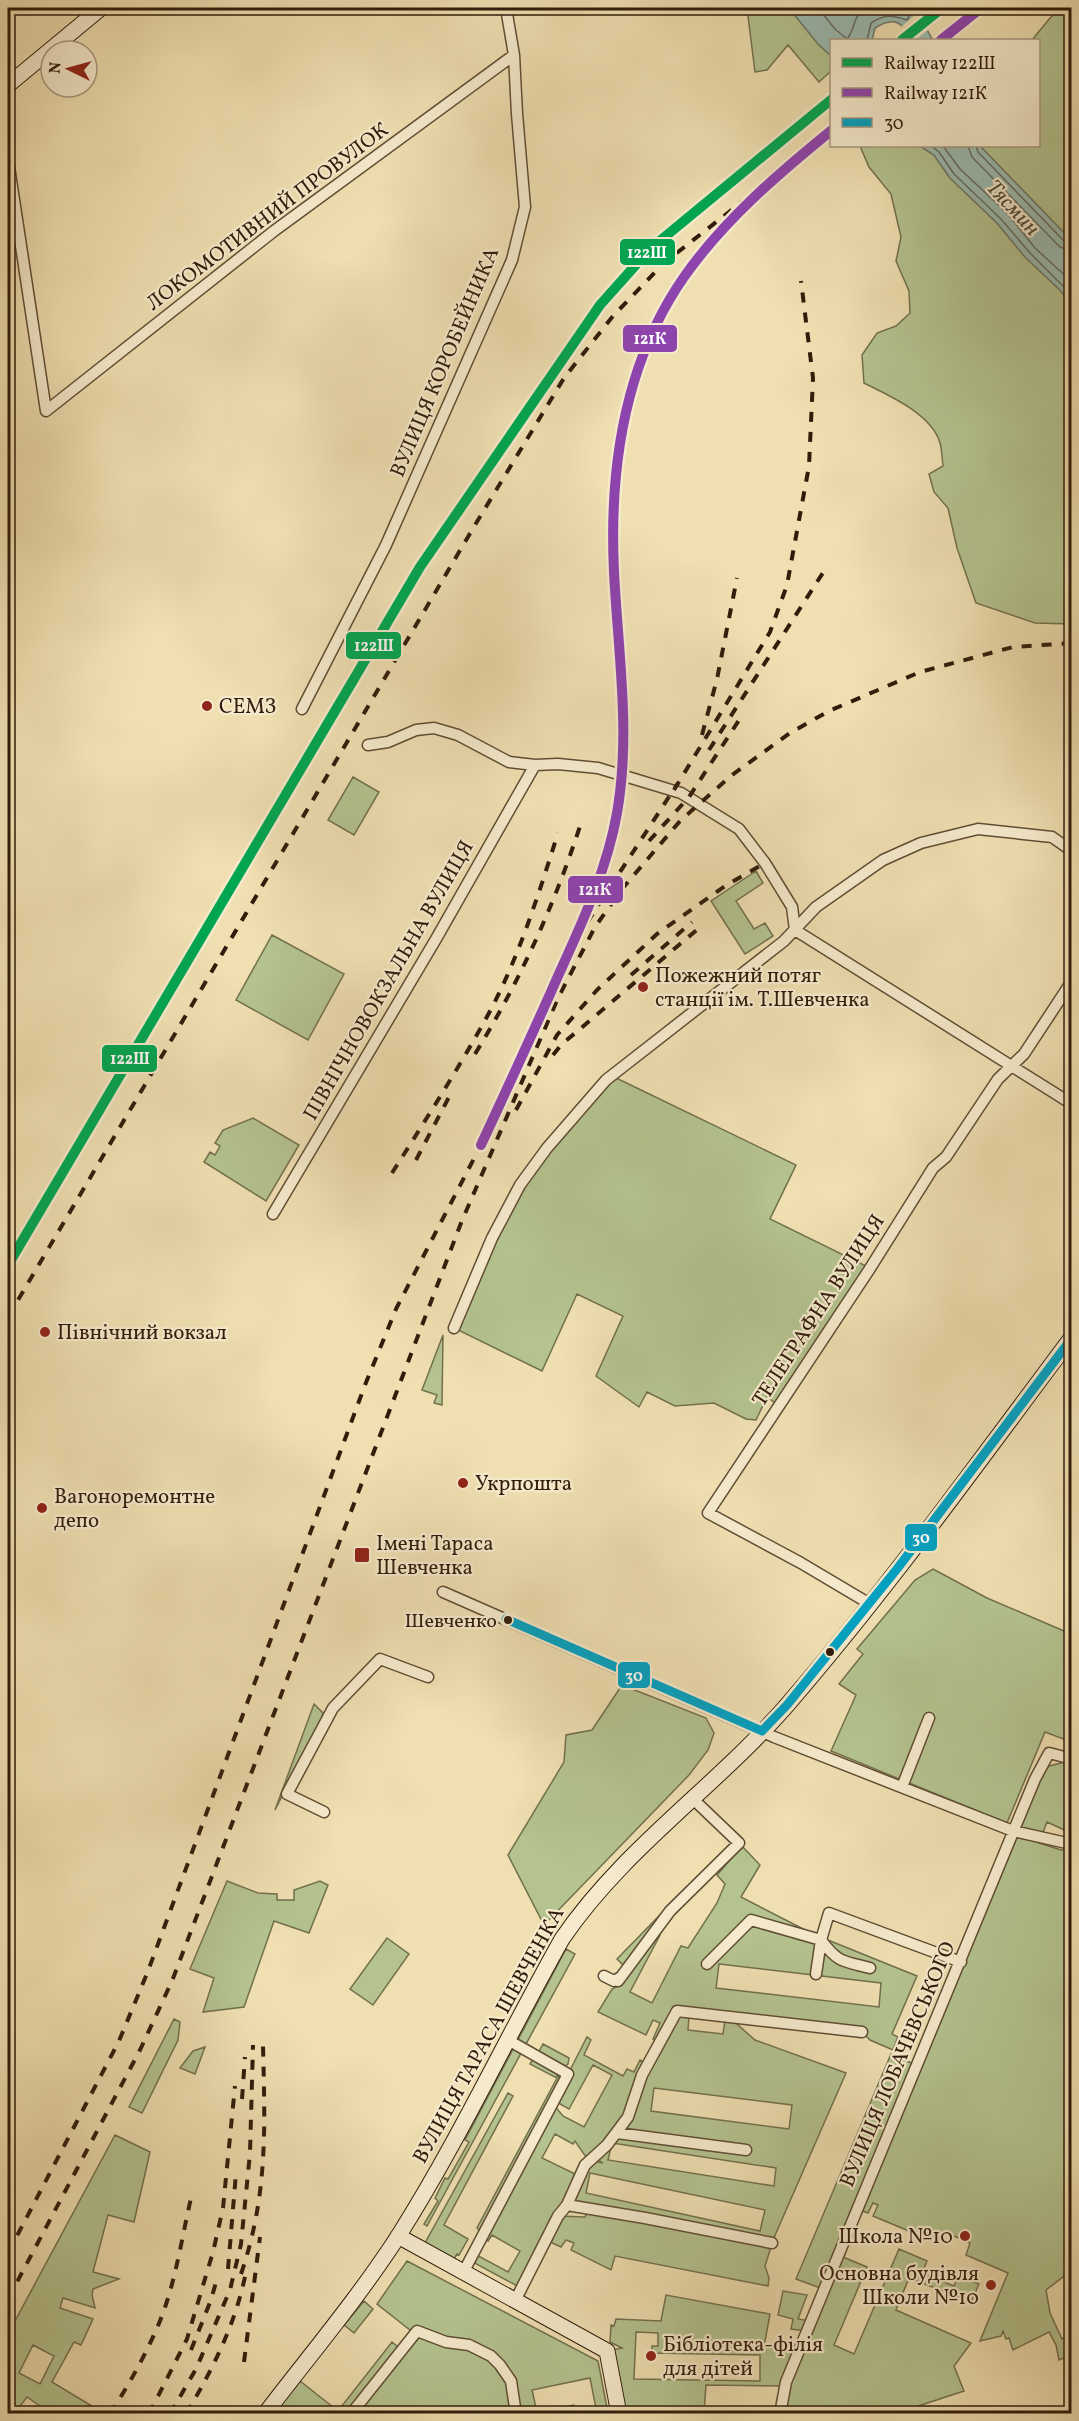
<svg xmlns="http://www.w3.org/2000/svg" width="1079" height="2421" viewBox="0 0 1079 2421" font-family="Vollkorn,serif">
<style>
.green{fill:#b4c38f;stroke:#72704d;stroke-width:1.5;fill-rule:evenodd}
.water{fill:#9abcb2;stroke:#707c6f;stroke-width:1.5}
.pier{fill:#efdfb1}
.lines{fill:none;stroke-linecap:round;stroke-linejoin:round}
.shore{stroke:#666c5e;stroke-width:1.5}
.street-casing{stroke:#604d34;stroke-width:13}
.secondary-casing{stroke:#311c0b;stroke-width:17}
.street{stroke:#f5eacc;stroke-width:10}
.secondary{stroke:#f5eacc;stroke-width:15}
.rail{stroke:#311c0b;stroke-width:4;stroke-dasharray:10 10;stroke-linecap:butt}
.bus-1-casing{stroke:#f5eacc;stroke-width:14}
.bus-1{stroke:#02a2c4;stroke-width:9}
.rail-1-casing{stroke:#f5eacc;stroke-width:15}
.rail-2-casing{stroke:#f5eacc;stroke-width:15}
.rail-1{stroke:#00a651;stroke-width:10}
.rail-2{stroke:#8e44ad;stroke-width:10}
.poi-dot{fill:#8f2418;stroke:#f5eacc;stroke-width:2}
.bus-dot{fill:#311c0b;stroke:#f5eacc;stroke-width:2}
.labels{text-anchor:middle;stroke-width:4.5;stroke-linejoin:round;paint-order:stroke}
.bus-label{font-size:20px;fill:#311c0b;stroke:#f5eacc;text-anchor:end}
.street-label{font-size:21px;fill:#311c0b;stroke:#f5eacc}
.poi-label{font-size:21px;fill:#311c0b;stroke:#f5eacc;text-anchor:start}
.water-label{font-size:22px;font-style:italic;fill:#504c3d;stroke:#f5eacc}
.line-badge{stroke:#f5eacc;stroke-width:2}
.badge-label{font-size:16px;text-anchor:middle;font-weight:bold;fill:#fff}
</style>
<rect width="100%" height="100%" fill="#efdfb1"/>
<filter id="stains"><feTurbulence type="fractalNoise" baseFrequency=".00333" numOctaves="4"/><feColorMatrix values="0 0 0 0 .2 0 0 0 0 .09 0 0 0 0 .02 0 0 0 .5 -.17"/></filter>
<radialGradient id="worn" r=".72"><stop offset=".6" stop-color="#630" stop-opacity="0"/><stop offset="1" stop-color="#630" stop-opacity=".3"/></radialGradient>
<!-- green -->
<path class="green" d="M747,8H789L818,44L831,56V71L819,82L788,45L767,70L755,72Z
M1062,8H1071V240L980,146H1038V40H1032L1050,18Z
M860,146H920L934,155L950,178L997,223L1025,257L1060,290L1071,304V624L1035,623L976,603L957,548L948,508L934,492L929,474L943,466C942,458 942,450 940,443C932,414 888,395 864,383L862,355L877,333L896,326L910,313L909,291L896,261L901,237L891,194L869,167Z
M353,777L379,792L354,835L328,820Z
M756,871L763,883L736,901L754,929L765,923L773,936L745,954L711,901Z
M272,935L344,974L308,1040L236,1000Z
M612,1076L796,1165L770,1219L870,1268L779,1406L767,1397L756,1420L746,1419L714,1403L675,1406L647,1392L639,1407L596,1376L623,1316L577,1294L542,1371L454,1328L520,1185Z
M253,1118L299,1145L266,1201L204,1162L210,1152L215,1155L220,1146L215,1143L223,1130Z
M443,1335L442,1405L434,1403L437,1395L422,1390Z
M933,1569L987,1598L1071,1634V1742L1045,1732L1007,1823L831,1751L856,1695L839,1684L863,1654L857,1649L915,1580Z
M622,1685L706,1718L714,1733L708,1750L689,1775L544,1925L508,1855L564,1762L566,1735L592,1730Z
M314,1704L323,1713L321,1720L275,1810Z
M1065,1756L1071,1759V1833L1047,1822L1039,1843L1061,1850L1071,1849V2274H1067L1046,2290L1050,2313L1062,2339L1071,2335V2355L1059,2360L1056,2345L1049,2332L1013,2350L1009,2338L1006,2339L1003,2331L1001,2336L980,2341L1008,2273L966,2255L970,2243L945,2232L940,2244L873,2216L878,2205L873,2203L868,2213L857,2209L838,2255L867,2267L834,2345L854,2354L899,2249L927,2261L922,2273L954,2286L958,2276L979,2284L971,2302L909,2278L896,2310L971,2343L954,2366L964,2391L897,2413L780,2414L784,2386L706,2385L704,2413H619L607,2351L622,2348L610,2342L611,2325L614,2326L616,2319L661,2321L666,2295L770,2314L764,2347H738L799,2348L806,2331L791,2329L793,2319L778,2315L783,2291L807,2295L798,2319L810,2321L823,2289L796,2279L891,2054L916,2065L1041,1775L1049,1766L1061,1763ZM636,2332L658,2333V2346H652V2353L760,2355V2381L634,2379Z
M742,1846L760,1865L741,1897L813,1934L917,1976L892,2034L898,2037L893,2050L870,2040L862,2032L729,2017L755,2040L846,2073L773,2240L765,2266L769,2278L768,2286L615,2256L611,2270L571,2250L574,2243L566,2240L561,2247L546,2240L521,2288L469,2260L473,2253L508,2272L520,2251L492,2235L488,2241L477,2228L557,2078L530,2064L533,2059L559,2072L557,2076L562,2078L563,2084L587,2037L591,2040L584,2055L623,2076L627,2069L634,2072L640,2060L649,2065L677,2011L660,2042L653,2039L660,2023L653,2020L646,2035L598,2012L612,1989L618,1986V1981L627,1969L617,1959L695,1879L699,1882L656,1930L660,1935L630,1992L652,2003L681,1946L688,1948L717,1903L725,1884L717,1875ZM719,1964L881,1983L879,2007L716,1988ZM689,2016L725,2020L723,2034L688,2030ZM593,2065L612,2075L584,2127L563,2116L553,2104L555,2101L569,2109ZM654,2088L792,2105L789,2129L651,2111ZM555,2134L573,2144L575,2141L586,2157H594L603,2163L591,2161L581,2164L575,2174L542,2158ZM612,2143L776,2168L774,2186L608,2160ZM590,2173L765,2210L760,2231L586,2193ZM567,2205L588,2209L585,2217L559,2216Z
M227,1881L258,1893L277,1894V1900H294V1890L320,1881L328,1885L309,1933L274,1921L244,2007L203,2012L214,1978L190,1969Z
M387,1938L409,1954L373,2005L350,1989Z
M566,1949L575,1954L427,2226L424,2224L438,2201L435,2198L445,2178L448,2179L469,2142L465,2140Z
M174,2019L180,2022L178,2040L142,2113L129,2107Z
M543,2044L569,2058L568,2064L562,2068L536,2057Z
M205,2047L195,2074L180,2068L193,2051Z
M508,2093L513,2096L444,2225L468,2239L459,2255L457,2254L454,2259L425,2243Z
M115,2135L150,2152L134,2222L108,2215L93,2272L119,2279L93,2289L92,2295L95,2308L63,2298L60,2308L93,2319L81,2345L74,2342L52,2382L100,2411L98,2413H50L27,2397L15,2413H8V2334ZM33,2345L54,2356L40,2384L19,2373Z
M407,2261L598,2361L608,2413L274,2414L300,2381L338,2411L392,2342L402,2350L415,2334L377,2304ZM590,2378L596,2408L576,2412L574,2405L537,2412L532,2390Z
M364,2301L373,2309L354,2333L344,2325Z"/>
<!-- water -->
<path class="water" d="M789,8H910C917,19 929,28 932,40H913C902,23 895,15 875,28L872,40H832L831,56L818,44Z
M920,146H980L1071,240V304L1060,290L1025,257L997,223L950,178L934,155Z"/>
<!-- pier -->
<path class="pier" d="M917,13L931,28L915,40H909L900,28Z"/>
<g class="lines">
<!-- shore -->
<path class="shore" d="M818,8L835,29L847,39C855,30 853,16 865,8
M867,40L871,23C885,14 892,15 907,20L909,17L906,8
M931,146L939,152L954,174L1001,219L1030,253L1072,295
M943,146L960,169L1007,213L1035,248L1072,282
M968,146L972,157L1060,247L1072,251
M976,146L978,152L1065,242L1072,244"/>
<!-- street casing -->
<g class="street-casing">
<path id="street" d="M8,160L46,411L274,231L514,55
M302,709L386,545L512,260L525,207L517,114L514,55L506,8
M368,745L388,742L416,730L434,728L458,735L509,762L535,765L558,764L598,768L681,793L739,829L765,863L792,907L795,930L1072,1104
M273,1214L436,939L535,765
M454,1328L492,1238L520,1185L547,1148L606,1080L784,941L816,907L883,860L921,843L978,829L1052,837L1072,851
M443,1592L774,1737L1013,1831L1071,1844L1072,1842
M870,1604L801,1563L708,1513L869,1270L933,1168L946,1157L998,1079L1024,1054L1072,981
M902,1787L929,1718
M324,1812L287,1794L333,1708L380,1659L428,1677
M821,1940C838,1963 843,1961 870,1968
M707,1964L751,1920L821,1940L829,1913L961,1962
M816,1974L821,1940
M604,1976L614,1981L621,1977
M618,1981L670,1911L739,1843L693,1799
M617,2133L746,2150
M567,2205L645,2218L772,2243
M464,2271L568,2074L508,2040
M516,2299L558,2216L567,2205L585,2165L607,2145L628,2117L642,2075L677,2011L862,2032
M351,2414L417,2331L446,2342L469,2345L491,2356L500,2365L511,2381L516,2414
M780,2414L786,2382L1035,1779L1049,1753L1072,1759"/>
</g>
<!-- secondary casing -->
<g class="secondary-casing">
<path id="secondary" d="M8,85L101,8
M398,2236L607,2351L619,2414
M265,2414C310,2355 359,2297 399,2235C459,2140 507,2037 562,1939C623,1849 717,1786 788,1704C889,1587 979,1461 1072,1337"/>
</g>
<!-- street -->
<use href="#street" class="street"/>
<!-- secondary -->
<use href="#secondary" class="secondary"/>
<!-- rail -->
<path class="rail" d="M702,735L717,679L737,578
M709,750L826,568
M674,790L770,632L787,585L809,466L813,378L801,281
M649,841L689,797L743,714
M631,975L692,922
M550,993L590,918L678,783
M475,1054C521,979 555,904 582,820
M553,1055L561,1045L699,928
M516,1110L557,1035L597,990L657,934L725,886L765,863
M416,1160L449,1097
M392,1173C425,1121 459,1068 489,1013C519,957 539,893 558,833
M8,1317L475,525L564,378L613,316L664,263L808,150
M242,2099L245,2057
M8,2253L119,2041L148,1971L365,1385L396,1309L481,1145
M228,2269L236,2173
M241,2274C268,2195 265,2128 263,2046
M8,2299L140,2050L172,1981L461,1223L558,998L595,927L622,889L680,821L732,775L790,733L829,711L920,672L1013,647L1072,643
M191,2350L211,2300L218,2275
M244,2362L260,2237
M110,2414C128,2386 144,2358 157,2328C175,2287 181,2241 191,2198
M149,2414L187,2339L213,2252L223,2208L235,2086
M170,2414L196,2369L230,2290L241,2244L250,2153L253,2045
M186,2414C214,2367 237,2321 247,2267"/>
<!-- bus-1 casing -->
<g class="bus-1-casing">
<path id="bus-1" d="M506,1619L762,1731
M762,1731L787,1705L897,1569L1072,1338"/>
</g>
<!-- bus-1 -->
<use href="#bus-1" class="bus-1"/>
<!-- rail-1 casing -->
<g class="rail-1-casing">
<path id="rail-1" d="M902,40L942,8
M8,1265L420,567L600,305L650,249L832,99"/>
</g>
<!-- rail-2 casing -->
<g class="rail-2-casing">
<path id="rail-2" d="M941,40L981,8
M481,1145C507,1089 533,1033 558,976C582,923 607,870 617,813C631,733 618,652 614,572C609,468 624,363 684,277C724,220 778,174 832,130"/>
</g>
<!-- rail-1 -->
<use href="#rail-1" class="rail-1"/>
<!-- rail-2 -->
<use href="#rail-2" class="rail-2"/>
</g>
<!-- markers -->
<g class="poi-dot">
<circle cx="207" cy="706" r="6"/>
<circle cx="643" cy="987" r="6"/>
<circle cx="45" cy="1332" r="6"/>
<circle cx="463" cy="1483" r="6"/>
<circle cx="42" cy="1508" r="6"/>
<rect x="354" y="1547" width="16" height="16" rx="3"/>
<circle cx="965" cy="2236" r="6"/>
<circle cx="991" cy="2285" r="6"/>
<circle cx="651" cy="2356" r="6"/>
</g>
<g class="bus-dot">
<circle cx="508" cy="1620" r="5"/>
<circle cx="830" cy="1652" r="5"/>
</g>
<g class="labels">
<!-- bus labels -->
<g class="bus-label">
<text x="497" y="1627">Шевченко</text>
</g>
<!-- street labels -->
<g class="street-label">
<text transform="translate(267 216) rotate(-37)" y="7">ЛОКОМОТИВНИЙ ПРОВУЛОК</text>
<text transform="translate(444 362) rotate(-67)" y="7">ВУЛИЦЯ КОРОБЕЙНИКА</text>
<text transform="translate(388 980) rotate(-60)" y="7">ПІВНІЧНОВОКЗАЛЬНА ВУЛИЦЯ</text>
<text transform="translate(818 1310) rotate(-57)" y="7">ТЕЛЕГРАФНА ВУЛИЦЯ</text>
<text transform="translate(488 2035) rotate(-61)" y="7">ВУЛИЦЯ ТАРАСА ШЕВЧЕНКА</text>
<text transform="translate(897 2064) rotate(-67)" y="7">ВУЛИЦЯ ЛОБАЧЕВСЬКОГО</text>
</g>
<!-- poi labels -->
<g class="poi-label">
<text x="219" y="713">СЕМЗ</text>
<text x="655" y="982">Пожежний потяг<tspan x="655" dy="24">станції ім. Т.Шевченка</tspan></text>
<text x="57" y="1339">Північний вокзал</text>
<text x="475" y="1490">Укрпошта</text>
<text x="54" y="1503">Вагоноремонтне<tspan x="54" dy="24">депо</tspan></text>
<text x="376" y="1550">Імені Тараса<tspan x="376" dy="24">Шевченка</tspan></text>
<text x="953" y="2243" text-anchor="end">Школа №10</text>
<text x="979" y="2280" text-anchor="end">Основна будівля<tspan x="979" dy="24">Школи №10</tspan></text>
<text x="663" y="2351">Бiблiотека-фiлiя<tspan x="663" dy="24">для дiтей</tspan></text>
</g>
<!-- water labels -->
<g class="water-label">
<text transform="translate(1014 207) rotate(47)" y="8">Тясмин</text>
</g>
</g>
<g class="line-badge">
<rect x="619" y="238" width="57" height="28" rx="6" fill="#00a651"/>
<rect x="622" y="324" width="56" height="29" rx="6" fill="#8e44ad"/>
<rect x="345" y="631" width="57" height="29" rx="6" fill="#00a651"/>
<rect x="567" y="875" width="57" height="29" rx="6" fill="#8e44ad"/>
<rect x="101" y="1044" width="57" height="29" rx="6" fill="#00a651"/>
<rect x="904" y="1523" width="34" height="29" rx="6" fill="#02a2c4"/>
<rect x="617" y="1661" width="34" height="28" rx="6" fill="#02a2c4"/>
</g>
<g class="badge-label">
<text x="647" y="258">122Ш</text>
<text x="650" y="344">121К</text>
<text x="374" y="651">122Ш</text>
<text x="595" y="895">121К</text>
<text x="130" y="1064">122Ш</text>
<text x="921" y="1543">30</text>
<text x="634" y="1681">30</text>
</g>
<!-- margin -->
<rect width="1079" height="2421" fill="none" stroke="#efdfb1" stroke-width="30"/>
<rect x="9" y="9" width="1061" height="2403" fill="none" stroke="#311c0b" stroke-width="3"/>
<rect x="15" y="15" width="1049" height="2391" fill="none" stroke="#311c0b" stroke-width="1.5"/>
<!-- legend -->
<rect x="830" y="39" width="210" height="108" fill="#f5eacc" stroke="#a7987f" stroke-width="1.5"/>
<rect x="842" y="58" width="30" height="9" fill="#00a651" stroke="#a7987f" stroke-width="1.5"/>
<text x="884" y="69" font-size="18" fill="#311c0b">Railway 122Ш</text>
<rect x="842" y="88" width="30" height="9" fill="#8e44ad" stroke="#a7987f" stroke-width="1.5"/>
<text x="884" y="99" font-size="18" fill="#311c0b">Railway 121К</text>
<rect x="842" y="118" width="30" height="9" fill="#02a2c4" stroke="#a7987f" stroke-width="1.5"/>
<text x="884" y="129" font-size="18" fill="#311c0b">30</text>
<!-- north arrow -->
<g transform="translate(69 69) rotate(275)"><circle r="28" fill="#f5eacc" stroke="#a7987f" stroke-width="1.5"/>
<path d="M0-4.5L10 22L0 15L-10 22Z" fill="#8f2418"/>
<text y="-9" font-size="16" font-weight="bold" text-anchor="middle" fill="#311c0b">N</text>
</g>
<rect width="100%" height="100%" filter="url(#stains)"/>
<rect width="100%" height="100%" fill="url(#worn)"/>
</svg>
